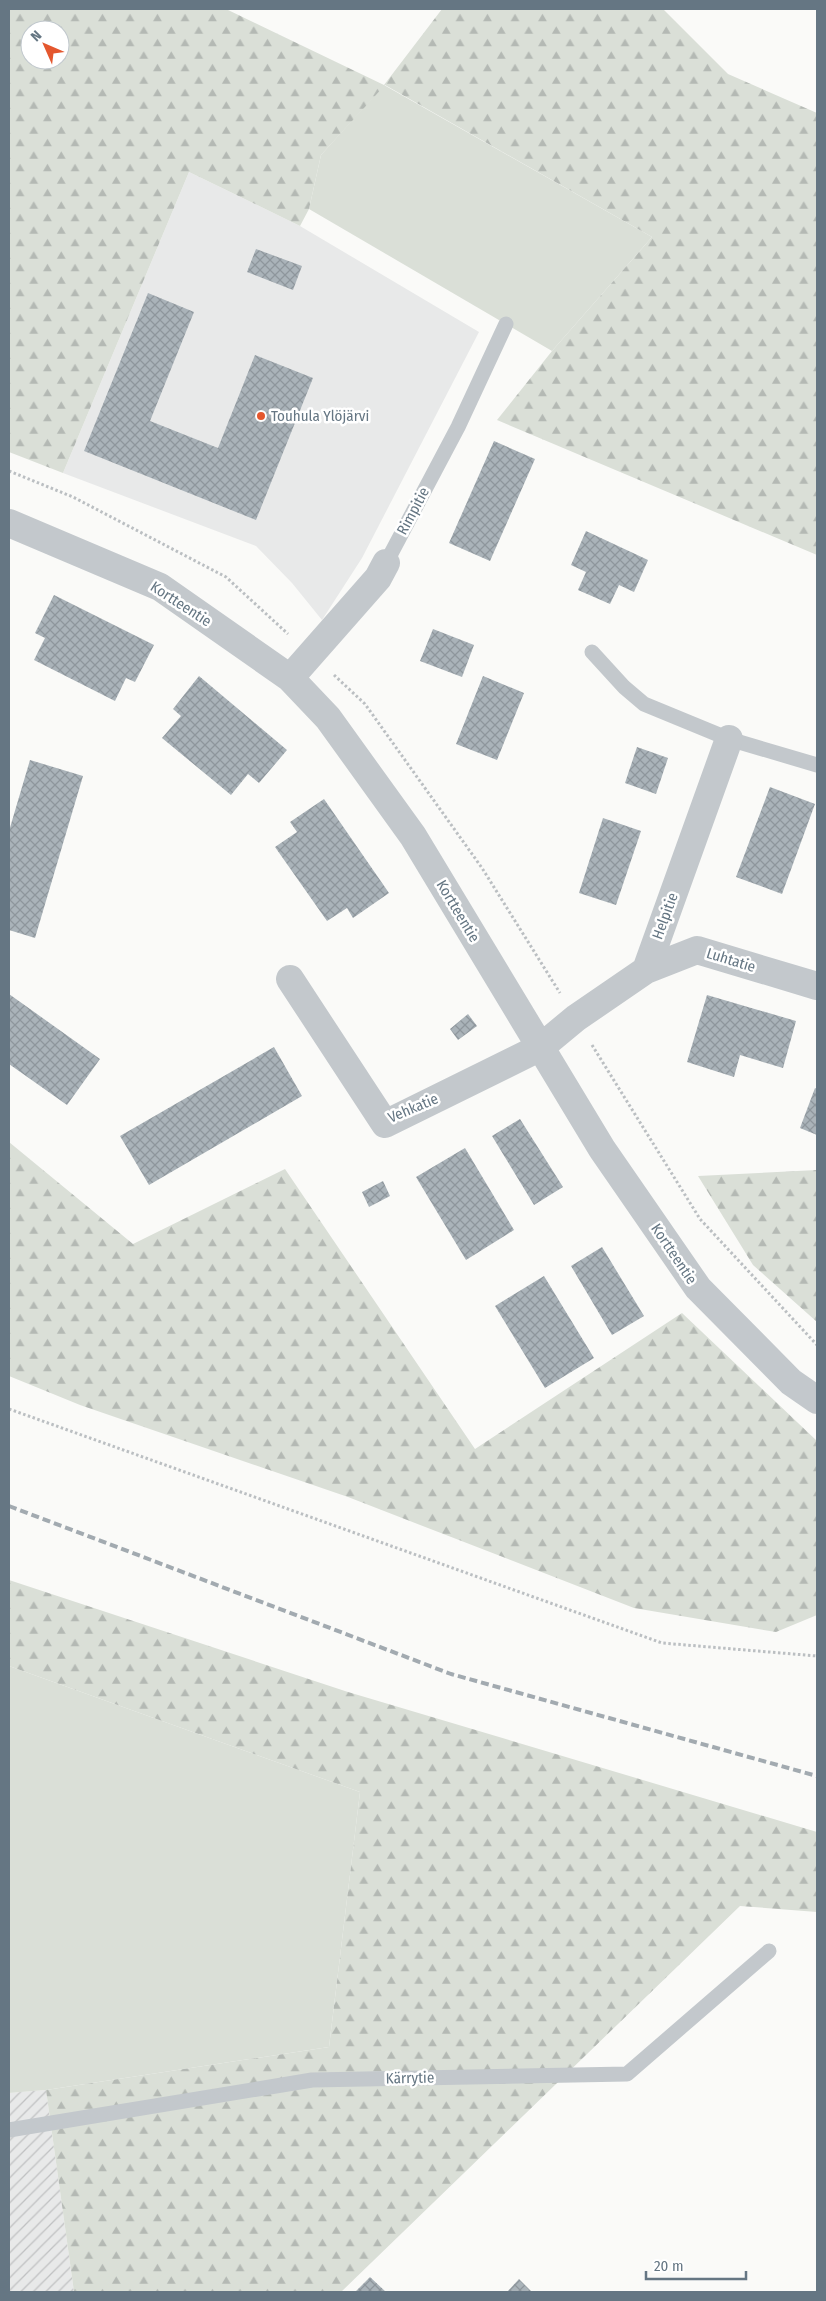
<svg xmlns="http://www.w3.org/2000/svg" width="826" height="2301" viewBox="0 0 826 2301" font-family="'Fira Sans Condensed',sans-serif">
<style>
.built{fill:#e8e9e9}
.industrial{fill:url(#industrial-furrows)}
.green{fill:#dadfd7}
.forest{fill:url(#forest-firs);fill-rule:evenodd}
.building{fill:url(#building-cross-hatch)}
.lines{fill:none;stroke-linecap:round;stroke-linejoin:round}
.path{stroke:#bbbfc2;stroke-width:3;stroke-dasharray:2.5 2.5;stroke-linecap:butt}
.lane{stroke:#c3c8cc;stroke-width:15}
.street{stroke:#c3c8cc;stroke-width:28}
.rail{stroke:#a2aab0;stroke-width:4;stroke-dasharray:8 4;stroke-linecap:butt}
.poi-dot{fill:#e4572e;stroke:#fff;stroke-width:2}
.labels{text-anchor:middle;stroke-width:5;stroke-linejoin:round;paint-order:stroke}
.poi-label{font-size:15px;fill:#657683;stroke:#fff;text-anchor:start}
.street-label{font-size:15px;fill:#657683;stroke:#fff}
</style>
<defs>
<pattern id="industrial-furrows" width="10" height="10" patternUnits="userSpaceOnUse" patternTransform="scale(1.25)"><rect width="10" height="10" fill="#e8e9e9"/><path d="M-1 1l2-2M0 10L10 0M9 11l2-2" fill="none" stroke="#c0c1c2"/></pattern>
<pattern id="forest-firs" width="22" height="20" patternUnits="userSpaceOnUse" patternTransform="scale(1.25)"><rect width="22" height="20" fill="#dadfd7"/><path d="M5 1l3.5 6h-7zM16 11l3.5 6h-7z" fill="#b4b9b4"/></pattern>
<pattern id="building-cross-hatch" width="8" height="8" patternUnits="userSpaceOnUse" patternTransform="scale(1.25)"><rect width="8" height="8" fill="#aab3b9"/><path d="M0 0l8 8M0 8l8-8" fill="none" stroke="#8e969c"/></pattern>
</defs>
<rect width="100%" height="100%" fill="#fafaf8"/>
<!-- built -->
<path class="built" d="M189,172L300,226L479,332L362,558L322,620L292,583L256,546L63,473Z"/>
<!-- industrial -->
<path class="industrial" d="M46,2090L74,2292H9V2093Z"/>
<!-- green -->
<path class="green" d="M384,85L652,237L552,351L309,209L321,155Z
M9,1666L360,1792L329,2047L46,2090L9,2093Z"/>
<!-- forest -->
<path class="forest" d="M9,9H226L384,85L442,9H663L728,74L817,113V555L497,420L552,351L652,237L385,85L321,155L309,209L300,226L189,172L63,473L9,452ZM30,30H60V60H30Z
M9,1142L133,1244L285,1169L475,1449L682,1313L817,1441V1615L776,1632L634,1608L348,1497L80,1405L9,1376Z
M817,1170V1322L753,1265L698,1176Z
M9,1580L348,1692L817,1832V1912L740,1906L341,2292H74L46,2090L329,2047L360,1792L9,1666Z"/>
<!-- building -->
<path class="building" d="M256,249L302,266L293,290L247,272Z
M148,293L194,312L150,421L218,448L255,355L313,378L256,520L84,451Z
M494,441L535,459L490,561L449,543Z
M586,531L648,560L634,592L619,585L610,604L578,590L586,572L571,565Z
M54,595L154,645L135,682L126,678L115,701L34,660L45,638L35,633Z
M433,629L474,645L462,677L420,661Z
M199,676L287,750L259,783L248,774L231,795L162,738L181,716L173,709Z
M483,676L524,693L497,760L456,744Z
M637,747L668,758L656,794L625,783Z
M30,760L83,776L35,938L9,930V831Z
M770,787L815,804L782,894L736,877Z
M324,799L389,893L353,918L347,908L327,921L275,847L297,832L290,822Z
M603,818L641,831L616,905L579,893Z
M9,994L100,1059L67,1105L9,1064Z
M707,995L796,1021L783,1068L740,1055L734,1077L687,1062Z
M468,1014L477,1026L458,1040L450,1029Z
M274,1047L302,1096L149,1185L120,1136Z
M815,1088L817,1089V1135L800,1128Z
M520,1119L563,1187L534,1205L492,1136Z
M465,1148L514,1230L466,1260L416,1177Z
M383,1181L390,1196L369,1207L362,1192Z
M602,1247L644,1316L612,1335L571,1266Z
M544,1276L594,1358L545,1388L495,1306Z
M370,2277L386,2292H355Z
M519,2279L532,2292H507Z"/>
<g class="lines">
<!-- path -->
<path class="path" d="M9,471L73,497L226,577L288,634
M334,675L365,704L482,868L560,993
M592,1045L700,1219L817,1345
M9,1409L662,1643L817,1656"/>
<!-- lane -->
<path class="lane" d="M386,563L458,427L506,324
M592,652L624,687L644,704L729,739L817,765
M9,2130L312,2080L627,2074L769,1951"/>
<!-- street -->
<path class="street" d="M9,523L160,587L290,678L328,718L413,836L602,1149L698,1288L791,1382L817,1400
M290,678L378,578L386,563
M646,970L697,950L817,986
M290,979L385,1124L541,1047L576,1018L646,970L729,739"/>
<!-- rail -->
<path class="rail" d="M9,1506L451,1674L817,1776"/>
</g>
<!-- markers -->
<circle class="poi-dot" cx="261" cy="416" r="5"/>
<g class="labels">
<!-- poi labels -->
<g class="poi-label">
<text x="271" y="421">Touhula Ylöjärvi</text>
</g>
<!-- street labels -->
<g class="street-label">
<text transform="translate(413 511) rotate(-62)" y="5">Rimpitie</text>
<text transform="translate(181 604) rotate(33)" y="5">Kortteentie</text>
<text transform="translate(458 911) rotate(59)" y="5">Kortteentie</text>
<text transform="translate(665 916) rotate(-70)" y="5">Helpitie</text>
<text transform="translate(731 960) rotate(17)" y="5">Luhtatie</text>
<text transform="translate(413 1108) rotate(-23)" y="5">Vehkatie</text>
<text transform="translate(674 1254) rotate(56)" y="5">Kortteentie</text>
<text transform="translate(410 2078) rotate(-1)" y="5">Kärrytie</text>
</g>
</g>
<!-- border -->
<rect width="826" height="2301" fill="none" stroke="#657683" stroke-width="20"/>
<!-- north arrow -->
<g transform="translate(45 45) rotate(315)"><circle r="24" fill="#ffffff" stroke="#c1c8cd"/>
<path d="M0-4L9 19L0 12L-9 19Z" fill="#e4572e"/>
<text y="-8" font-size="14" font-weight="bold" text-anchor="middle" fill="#657683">N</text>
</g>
<!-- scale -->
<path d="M646 2271v8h100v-8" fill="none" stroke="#657683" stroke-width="2.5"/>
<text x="654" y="2271" font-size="15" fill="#657683" stroke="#ffffff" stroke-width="4" paint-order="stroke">20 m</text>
</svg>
